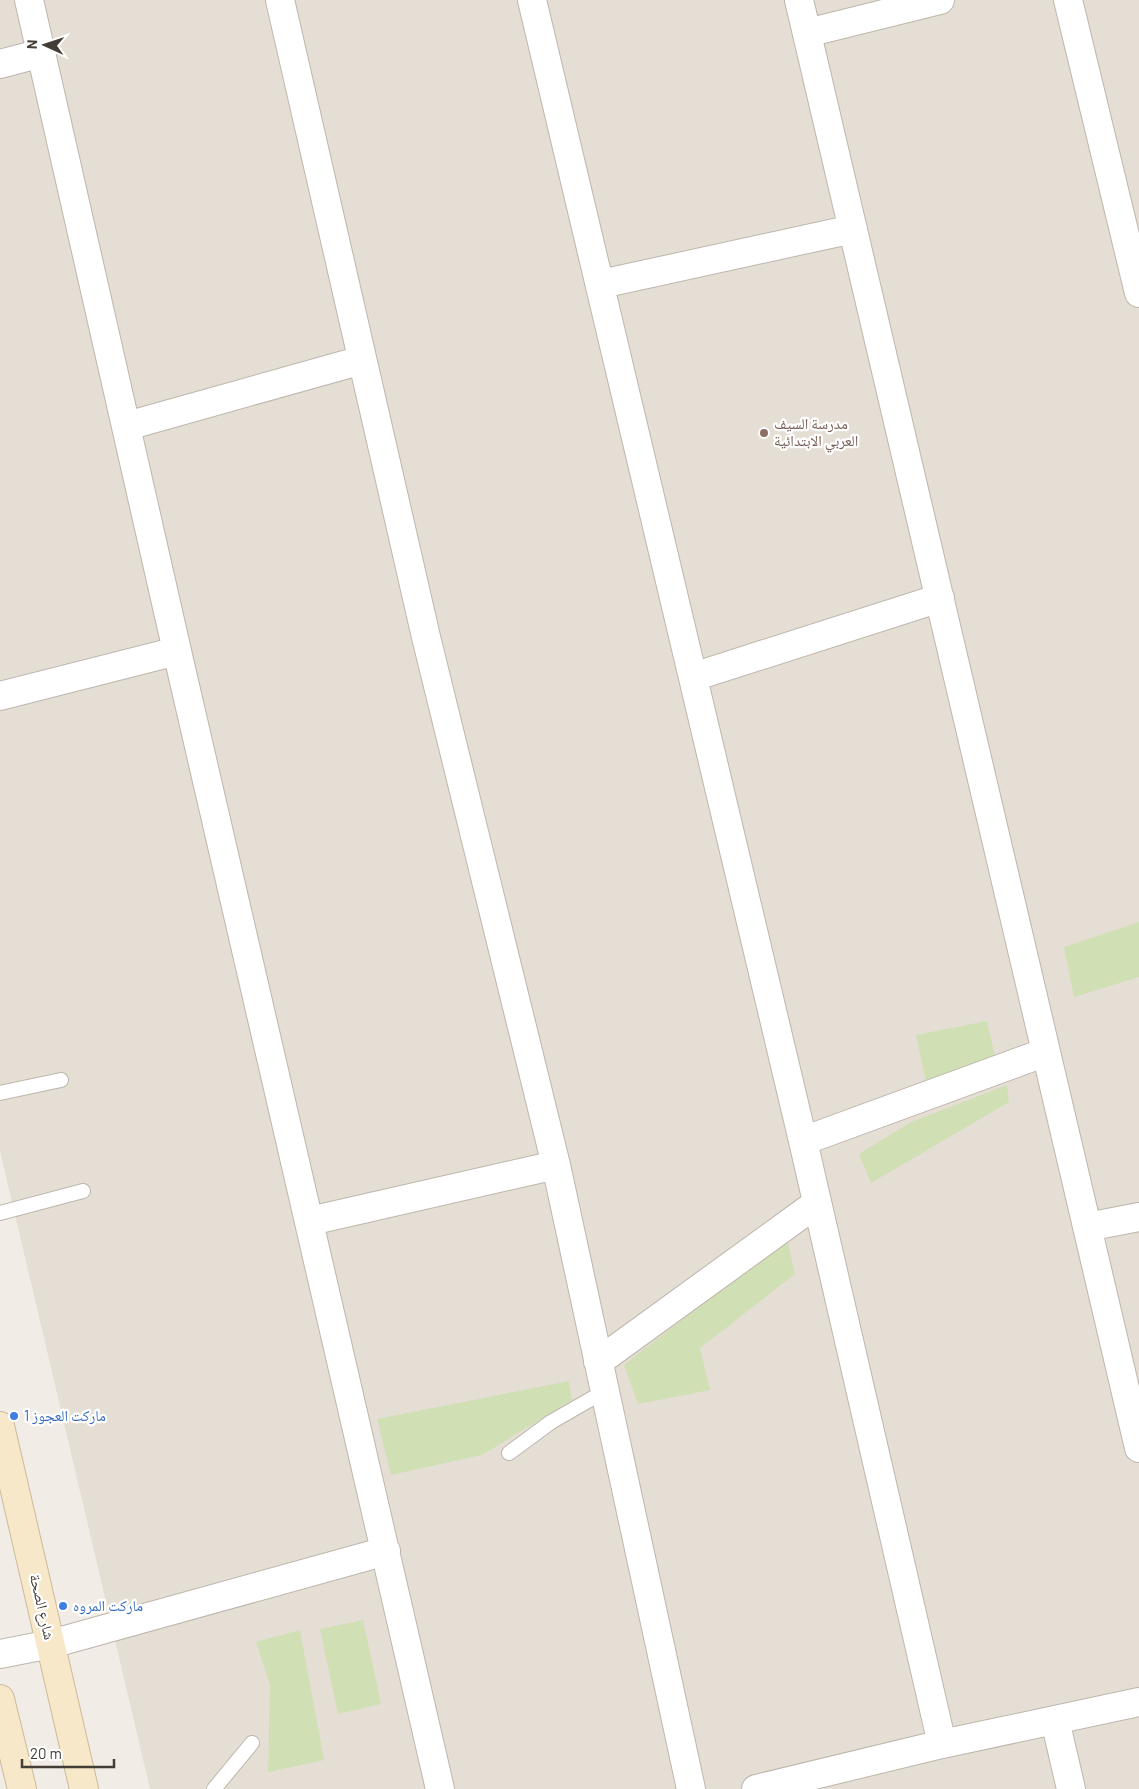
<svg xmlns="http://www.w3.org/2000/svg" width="1139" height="1789" viewBox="0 0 1139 1789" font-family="Barlow,'Noto Naskh Arabic',sans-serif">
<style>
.residential{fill:#e4ded5}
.grass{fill:#d0e0b4}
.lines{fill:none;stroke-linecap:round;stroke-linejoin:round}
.lane-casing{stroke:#beb6ad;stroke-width:16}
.street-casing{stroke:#beb6ad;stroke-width:30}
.secondary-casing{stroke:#cbba9b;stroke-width:30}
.lane{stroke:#fff;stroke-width:14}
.street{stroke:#fff;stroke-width:28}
.secondary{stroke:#f7e8c9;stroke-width:28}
.education-dot{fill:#8d6e63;stroke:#fff;stroke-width:2}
.shop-dot{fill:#3f7fe0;stroke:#fff;stroke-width:2}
.labels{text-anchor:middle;stroke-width:4.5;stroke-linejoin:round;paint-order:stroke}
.education-label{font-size:15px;fill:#785e54;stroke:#fff;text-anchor:start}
.shop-label{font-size:15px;fill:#366cbe;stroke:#fff;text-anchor:start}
.street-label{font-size:15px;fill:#433d36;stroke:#fff}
</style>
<rect width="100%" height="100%" fill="#f1ede6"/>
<!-- residential -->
<path class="residential" d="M0,0H1139V1789H150L0,1151Z"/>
<!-- grass -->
<path class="grass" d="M1139,922V977L1074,997L1064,947Z
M987,1021L996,1061L926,1082L916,1035Z
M1007,1085L1009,1102L871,1183L859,1154L911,1122Z
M787,1238L795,1274L700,1348L710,1390L638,1404L624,1365Z
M569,1381L572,1400L482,1455L391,1475L377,1419Z
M363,1620L381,1704L338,1714L320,1629Z
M300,1630L324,1760L268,1772L270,1685L256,1642Z"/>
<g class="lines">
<!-- lane casing -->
<g class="lane-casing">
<path id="lane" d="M0,1093L61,1080
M0,1213L83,1191
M509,1453L551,1422L605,1391
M214,1789L252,1743"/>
</g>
<!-- street casing -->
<g class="street-casing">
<path id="street" d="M29,0L177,651L440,1789
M280,0L426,637L556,1165L691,1789
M532,0L803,1141L942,1744
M799,0L1139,1448
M1068,0L1139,293
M807,33L940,0
M0,64L42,53
M601,284L853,229
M127,426L362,360
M693,677L940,598
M0,696L177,651
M803,1141L1046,1052
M310,1221L556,1165
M1087,1227L1139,1217
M598,1362L817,1203
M0,1654L51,1644L386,1551
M1055,1720L1071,1789
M756,1789L942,1744L1139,1702"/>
</g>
<!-- secondary casing -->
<g class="secondary-casing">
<path id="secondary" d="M0,1426L84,1789
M0,1699L22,1789"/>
</g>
<!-- lane -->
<use href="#lane" class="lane"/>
<!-- street -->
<use href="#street" class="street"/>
<!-- secondary -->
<use href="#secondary" class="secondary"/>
</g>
<!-- markers -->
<circle class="education-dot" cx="764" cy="433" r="5"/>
<g class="shop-dot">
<circle cx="14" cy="1416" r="5"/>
<circle cx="63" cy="1606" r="5"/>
</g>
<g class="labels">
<!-- education labels -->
<g class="education-label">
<text x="774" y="429">مدرسة السيف<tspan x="774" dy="17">العربي الابتدائية</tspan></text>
</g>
<!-- shop labels -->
<g class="shop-label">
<text x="24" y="1421">ماركت العجوز 1</text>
<text x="73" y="1611">ماركت المروه</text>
</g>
<!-- street labels -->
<g class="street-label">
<text transform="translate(42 1607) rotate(77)" y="5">شارع الصحة</text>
</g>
</g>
<!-- north arrow -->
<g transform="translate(45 45) rotate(273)" stroke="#ffffff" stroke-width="4" paint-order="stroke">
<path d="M0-4L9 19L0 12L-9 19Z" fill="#433d36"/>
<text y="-8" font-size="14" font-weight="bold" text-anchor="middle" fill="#433d36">N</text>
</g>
<!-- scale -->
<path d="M22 1759v8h92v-8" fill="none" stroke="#433d36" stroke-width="2.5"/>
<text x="30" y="1759" font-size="15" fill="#433d36" stroke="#ffffff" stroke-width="4" paint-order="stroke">20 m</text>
</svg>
